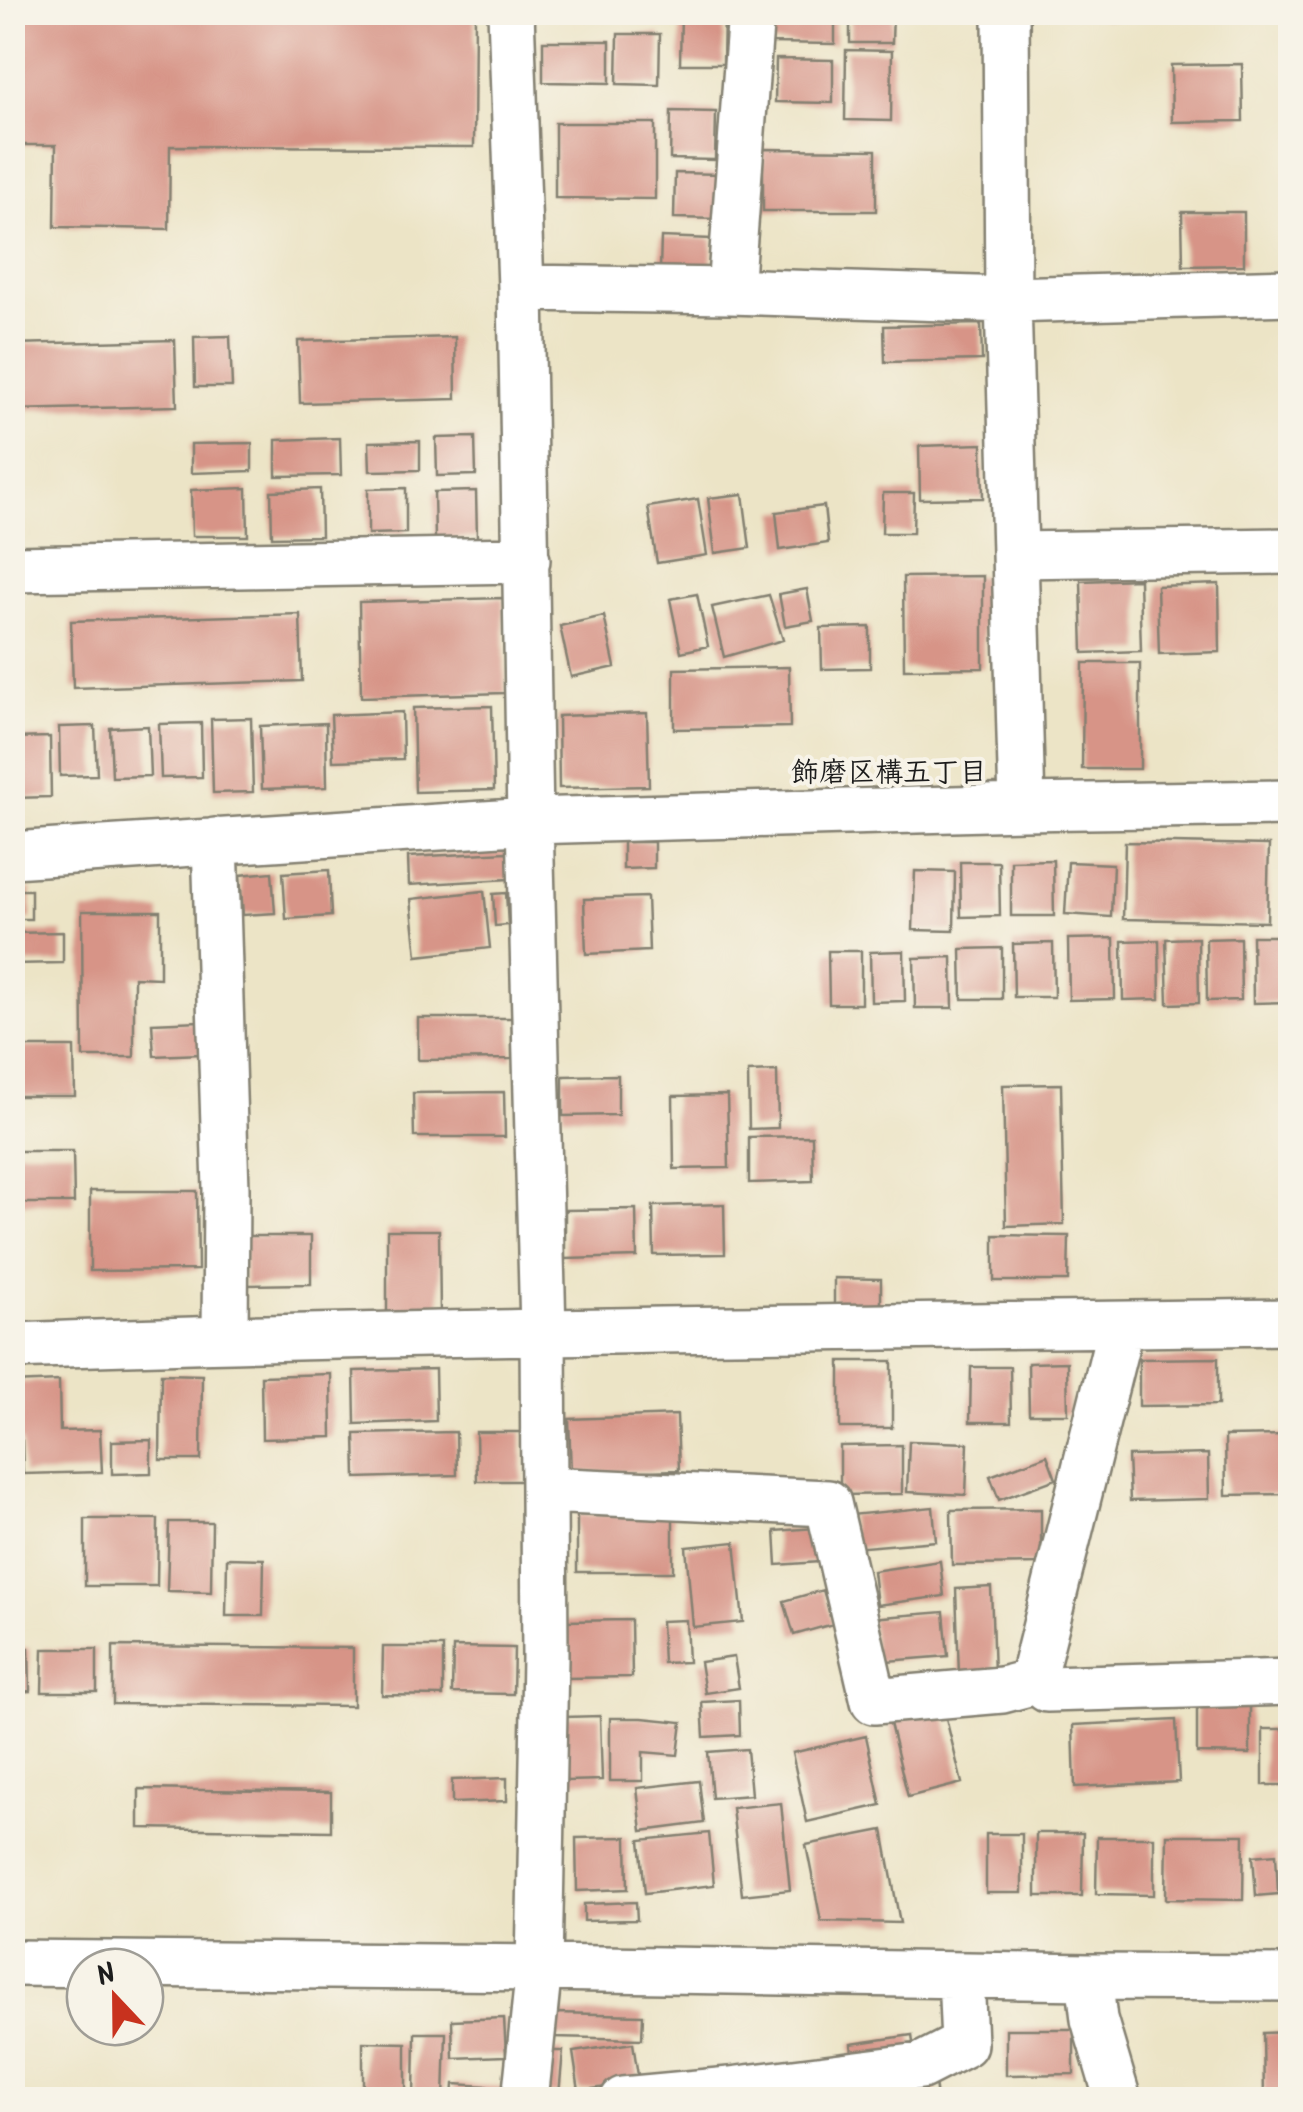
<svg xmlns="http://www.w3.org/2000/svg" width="1303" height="2112" viewBox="0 0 1303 2112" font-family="Kalam,'Klee One',sans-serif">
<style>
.building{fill:#d79487}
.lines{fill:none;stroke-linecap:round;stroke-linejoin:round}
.minor-casing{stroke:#848071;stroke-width:50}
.minor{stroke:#fff;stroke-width:45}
.labels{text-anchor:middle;stroke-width:8;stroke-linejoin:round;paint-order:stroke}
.neighbourhood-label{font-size:28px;font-weight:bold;fill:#1c1c1c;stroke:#f7f3e8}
</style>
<rect width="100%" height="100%" fill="#f7f3e8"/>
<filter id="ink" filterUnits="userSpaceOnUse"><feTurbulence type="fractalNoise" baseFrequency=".01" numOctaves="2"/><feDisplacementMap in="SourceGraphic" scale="20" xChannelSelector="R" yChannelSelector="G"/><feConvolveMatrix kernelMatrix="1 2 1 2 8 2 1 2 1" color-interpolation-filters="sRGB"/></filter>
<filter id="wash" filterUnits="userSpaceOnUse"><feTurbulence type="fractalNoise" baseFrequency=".0048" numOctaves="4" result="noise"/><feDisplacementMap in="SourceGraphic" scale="40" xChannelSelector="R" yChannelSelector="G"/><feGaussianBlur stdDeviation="2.25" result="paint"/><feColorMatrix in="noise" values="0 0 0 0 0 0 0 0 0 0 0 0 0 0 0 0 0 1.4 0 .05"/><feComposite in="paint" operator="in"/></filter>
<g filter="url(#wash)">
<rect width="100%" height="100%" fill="#ece4c6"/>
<g id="blocks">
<!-- building -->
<path class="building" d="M12,12H475L474,147L170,146L169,229L55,227L56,145H12Z
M681,12H724L723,64H680Z
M771,12H835V44L770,43Z
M850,12H893L892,43H850Z
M1103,12H1133L1134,18L1103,19Z
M618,34H660L659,85L617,84Z
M543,41H610V83L543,82Z
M846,50L892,51L891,121L845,120Z
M776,59L833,60V103L775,102Z
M1242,64L1243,121L1172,122L1171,65Z
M671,111L716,112L715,160L670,159Z
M555,123H655V199L555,198Z
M763,149L876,150V211H763Z
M675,173L722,174L721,219L674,218Z
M1182,212H1244V265L1183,266Z
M661,237L712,239L711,270H660Z
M981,324L982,360L885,362L884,326Z
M230,336L232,387H195L194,337Z
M455,337L456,399L300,403L298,341Z
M175,340L177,406L12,410V344Z
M475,437L476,475L437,476L436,438Z
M340,438L341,475L276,476V440Z
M420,441V470L370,471L369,442Z
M252,443V471L191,473V444Z
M982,444L983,498L920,499L919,446Z
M247,488L248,536H192L191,490Z
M406,488V533L368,534V489Z
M320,489L321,536L272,537L271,491Z
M476,491L477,538L435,539L434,492Z
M883,493H914L913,533H882Z
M743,494L750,548L715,553L708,498Z
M698,499L707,555L657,563L648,507Z
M824,506L828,543L780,550L776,512Z
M983,576V668L904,669L903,577Z
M1139,579L1141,651L1083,653L1081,581Z
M1219,584L1220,652L1159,654L1157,586Z
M807,589L813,621L785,626L779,594Z
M697,594L708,646L681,652L670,599Z
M769,595L783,640L724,657L712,607Z
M503,598L505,693L361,697L359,602Z
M300,614L302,681L73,688L71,621Z
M604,616L615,667L571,677L560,626Z
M870,627V668L822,669L821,628Z
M1083,663H1140V769H1082Z
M789,667L790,727L674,729V669Z
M492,706L494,790L415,792L413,708Z
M402,712L403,759L333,761L331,715Z
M647,713L649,786L559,788L558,716Z
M251,718L253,792L213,793L211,719Z
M201,723L202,777L161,778L159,724Z
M326,723L327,787L262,789L260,726Z
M95,726L97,775L60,776L59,727Z
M148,726L150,776L112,777L110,728Z
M50,737L51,797L12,798V738Z
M623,842H654V868L623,869Z
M1125,842L1269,845L1267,922L1123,919Z
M507,852L509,879L409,885L408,857Z
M1053,860L1054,916H1011V861Z
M960,862H999L1000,916L961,917Z
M1068,862L1113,864L1111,917L1065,914Z
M329,870L331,916L286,919L283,873Z
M915,871L955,872L954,931L913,930Z
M272,872L275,913L243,915L240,875Z
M12,890H31V919H12Z
M484,891L490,948L417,956L411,899Z
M506,893L508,925L495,926L493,894Z
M647,897L649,951L586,954L584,899Z
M82,911H160V978L134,977V1057H83Z
M63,932V963L12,964V933Z
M1252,936H1290V1002L1253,1003Z
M1114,938L1115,999L1069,1000L1068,939Z
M1198,938L1199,1003L1168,1004L1166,939Z
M1240,938L1241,1000L1207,1001L1206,939Z
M1159,940L1160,999L1123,1000L1122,941Z
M1053,943L1054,997H1014L1013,944Z
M1002,948V999H962L961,949Z
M828,951H861V1004H829Z
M904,951L905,1001L871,1002L870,952Z
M952,957L953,1008H915L914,958Z
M418,1018H512V1059L418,1060Z
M200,1021L201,1054L154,1056L152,1023Z
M12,1047H74L75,1096H12Z
M777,1071L778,1128L749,1129L748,1072Z
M618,1075V1115L563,1116V1076Z
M1061,1084L1064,1224L1006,1226L1003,1085Z
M504,1092L505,1137H414L413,1093Z
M727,1095L729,1168L674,1169L673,1096Z
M812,1136L813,1181L749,1183V1137Z
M12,1151H73L74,1203H12Z
M90,1191H197L198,1270L90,1271Z
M724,1204L725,1254L654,1255L653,1206Z
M636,1209L637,1257L565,1259V1210Z
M387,1230H439L440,1314H387Z
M994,1235L1069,1236L1068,1281H994Z
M244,1236H311V1284L245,1285Z
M834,1278L881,1279V1309L834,1308Z
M1218,1358V1405L1139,1406V1359Z
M840,1361H892V1428H840Z
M1067,1362L1068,1414H1029L1028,1363Z
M971,1367H1010L1011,1422H970Z
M435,1369L436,1421L355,1424L354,1371Z
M161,1374L202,1375L201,1460H160Z
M331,1374L332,1437L262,1439L261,1376Z
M59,1381L60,1431L100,1430L102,1472L23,1474L22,1441L12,1442V1383Z
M677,1415L679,1470L571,1473L569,1419Z
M456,1432L457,1475L356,1478L355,1434Z
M476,1432H522V1481H477Z
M1290,1435V1494L1226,1495L1225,1436Z
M151,1440V1473L112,1474V1441Z
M909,1441L968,1443L966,1495L907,1492Z
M902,1445V1494L840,1495V1446Z
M1208,1454L1209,1499L1130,1501L1128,1456Z
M1047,1455L1056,1479L999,1500L990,1476Z
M933,1507L936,1541L853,1548L850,1515Z
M1041,1509V1564L952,1565L951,1510Z
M577,1515H673V1572H577Z
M85,1519H158L157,1586H85Z
M169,1522H212L211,1592L167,1591Z
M816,1528L819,1562L777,1565L775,1531Z
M735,1542L743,1622L693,1627L686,1547Z
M227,1558L264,1559L263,1616H226Z
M940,1561L944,1596L877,1605L873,1571Z
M991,1587L994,1674L959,1675L956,1589Z
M823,1590L833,1624L794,1635L784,1601Z
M944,1612L948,1656L875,1662L871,1618Z
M631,1620L632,1677L564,1678L563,1621Z
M686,1620L688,1662L663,1663L661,1621Z
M113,1646L353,1648V1706L113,1704Z
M383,1647H443V1696L382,1695Z
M453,1647L514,1648L513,1694L452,1693Z
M29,1648L30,1691L12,1692V1649Z
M43,1649H97V1692H42Z
M734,1657L739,1688L705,1693L700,1662Z
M739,1700L740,1735L704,1737L702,1702Z
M1197,1706H1250V1754L1197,1753Z
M944,1710L962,1783L908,1797L890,1723Z
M600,1716L602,1780L566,1781L564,1717Z
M610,1718H642L682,1722L678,1755L643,1752V1781H610Z
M1176,1720L1179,1782L1075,1787L1073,1725Z
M1263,1729H1290V1785H1263Z
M866,1736L881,1805L807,1822L792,1753Z
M747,1749L751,1795L712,1798L708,1752Z
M507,1778V1801L452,1803V1780Z
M699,1781L704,1823L642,1831L637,1788Z
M139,1789L331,1792V1831L139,1828Z
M781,1803L790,1890L742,1895L732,1808Z
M883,1830L900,1923L821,1921L806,1845Z
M709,1833L714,1885L645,1893L640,1840Z
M1036,1833H1083L1082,1896H1036Z
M986,1834H1022V1893H986Z
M1167,1835H1244L1243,1900L1166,1899Z
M627,1837L628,1889L577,1891L576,1838Z
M1097,1837H1154V1895L1096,1894Z
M1276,1854L1278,1894L1256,1896L1253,1856Z
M636,1902L637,1920L584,1921V1904Z
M554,2013L643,2015L642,2039L553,2037Z
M504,2018L506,2056L453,2058L452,2020Z
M1006,2029H1074V2074L1006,2075Z
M1290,2032V2100H1264L1263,2033Z
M415,2033H446L444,2100H414Z
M912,2035L915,2058L854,2067L851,2044Z
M363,2042L406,2043V2090H363Z
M633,2043L639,2082L579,2091L573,2052Z
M547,2051H563L559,2095L543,2094Z
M935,2081L937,2100H872L871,2088Z
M454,2084L502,2087L501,2100H453Z"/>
</g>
</g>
<g filter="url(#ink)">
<use href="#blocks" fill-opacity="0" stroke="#848071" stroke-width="2.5"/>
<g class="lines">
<!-- minor casing -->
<g class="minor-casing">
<path id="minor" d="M511,12L521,288L530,821L543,1331L545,1658L539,1968L525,2100
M1006,12L1008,300L1022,807
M521,288L730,291L1008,300L1290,292
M730,291L751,12
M1016,555L1290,551
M12,569L527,560
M215,841L226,1189L225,1338
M12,855L530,821L1022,807L1290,803
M1121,1325L1034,1673L1047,1689L1290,1682
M12,1346C438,1330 864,1328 1290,1322
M544,1490L828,1503L874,1701L1002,1690L1040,1680
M12,1963L539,1968L1089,1977L1290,1978
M1089,1977L1094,2019L1118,2100
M623,2100L730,2090L921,2066L964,2044L961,1975"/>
</g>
<!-- minor -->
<use href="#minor" class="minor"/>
</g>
</g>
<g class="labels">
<!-- neighbourhood labels -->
<g class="neighbourhood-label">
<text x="889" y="781">飾磨区構五丁目</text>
</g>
</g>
<!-- margin -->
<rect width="1303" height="2112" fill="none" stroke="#f7f3e8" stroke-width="50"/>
<!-- north arrow -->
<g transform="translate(115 1997) rotate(338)"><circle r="48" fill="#f7f3e8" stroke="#9f9d96" stroke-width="2.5"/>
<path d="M0-8L18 38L0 25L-18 38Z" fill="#c8321e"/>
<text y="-15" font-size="28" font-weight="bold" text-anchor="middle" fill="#1c1c1c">N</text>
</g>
</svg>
